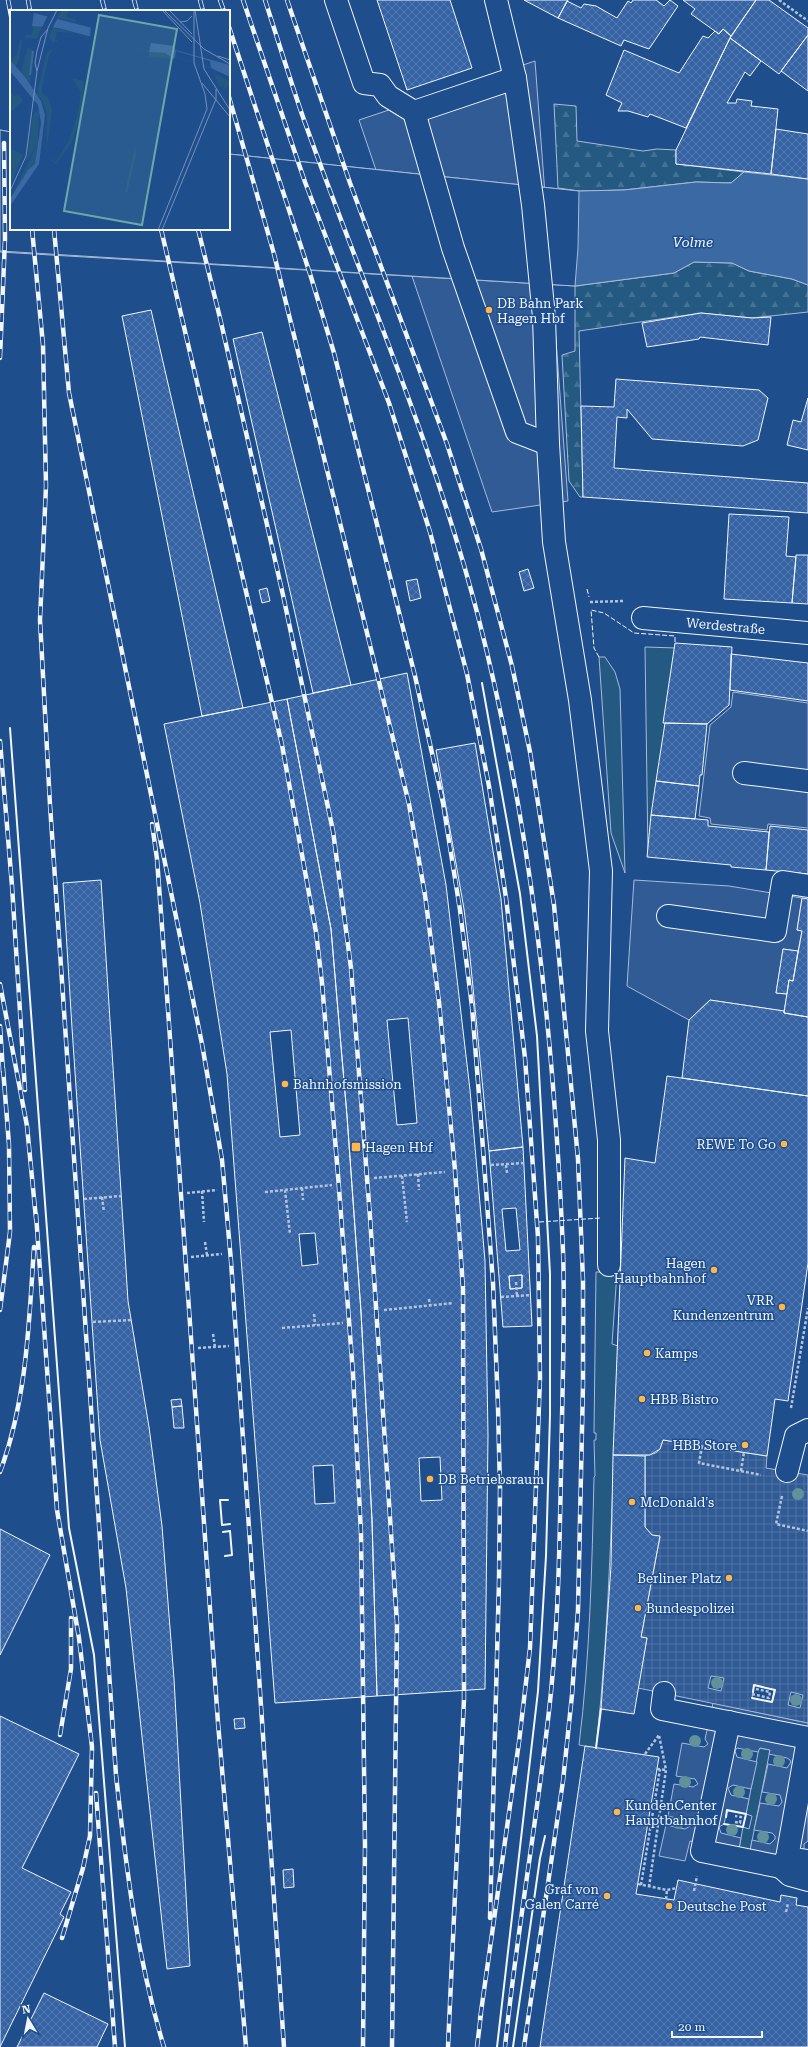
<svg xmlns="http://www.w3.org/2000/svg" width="808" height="2047" viewBox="0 0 808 2047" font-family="'Roboto Serif',serif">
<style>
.green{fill:#245a82;stroke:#a8bbd7}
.forest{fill:url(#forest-firs);stroke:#a8bbd7}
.parking{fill:#305b95;stroke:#a8bbd7}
.plaza{fill:url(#plaza-grid);stroke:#a8bbd7;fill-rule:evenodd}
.water{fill:#3b69a3;stroke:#a8bbd7}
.pier{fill:#1f4e8c;stroke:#a8bbd7}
.building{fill:url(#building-cross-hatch);stroke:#f2f6ff;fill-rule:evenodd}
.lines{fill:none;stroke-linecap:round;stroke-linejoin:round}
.minor-casing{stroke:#f2f6ff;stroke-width:24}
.path{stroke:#b3c4dc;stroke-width:2.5;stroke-dasharray:3 2;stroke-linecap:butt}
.minor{stroke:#1f4e8c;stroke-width:22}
.rail-casing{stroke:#f2f6ff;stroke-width:4.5}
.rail{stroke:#1f4e8c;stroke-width:3;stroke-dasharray:9;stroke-linecap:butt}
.fence{stroke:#f2f6ff;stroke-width:1;stroke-dasharray:5 2;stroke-linecap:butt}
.wall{stroke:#f2f6ff;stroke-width:2}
.tree{fill:#61919a}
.poi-dot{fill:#ffb74d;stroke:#1f4e8c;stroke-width:1.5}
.labels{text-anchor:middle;stroke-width:3;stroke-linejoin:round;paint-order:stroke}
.poi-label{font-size:13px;fill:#f2f6ff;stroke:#1f4e8c;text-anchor:start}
.street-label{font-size:13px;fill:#f2f6ff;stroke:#1f4e8c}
.water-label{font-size:14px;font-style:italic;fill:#f2f6ff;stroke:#1f4e8c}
.inset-river{fill:none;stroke:#3b69a3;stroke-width:2}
.inset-road{fill:none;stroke:#7391ba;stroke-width:1}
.view{fill:#6aa9a8;fill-opacity:0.15;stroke:#6aa9a8;stroke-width:2}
.inset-edge{fill:none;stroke:#f2f6ff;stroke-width:2}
</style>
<defs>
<pattern id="forest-firs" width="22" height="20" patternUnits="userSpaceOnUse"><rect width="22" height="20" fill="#245a82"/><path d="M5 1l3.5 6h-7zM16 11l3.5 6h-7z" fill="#447295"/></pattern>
<pattern id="plaza-grid" width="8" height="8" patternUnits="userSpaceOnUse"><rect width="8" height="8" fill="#305b95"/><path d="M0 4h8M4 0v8" fill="none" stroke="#4e73a5"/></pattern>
<pattern id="building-cross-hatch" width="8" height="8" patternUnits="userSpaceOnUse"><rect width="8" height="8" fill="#3563a3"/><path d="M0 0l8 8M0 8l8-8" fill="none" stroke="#537ab1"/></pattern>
</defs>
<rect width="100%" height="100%" fill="#1f4e8c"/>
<!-- green -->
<path class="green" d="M645,647L677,648L648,857Z
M599,657H605L615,672L620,689L625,873L611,833Z
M596,1272H617L612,1344L618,1346C612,1480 611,1614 596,1748L579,1745C590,1656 592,1567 594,1477L595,1476L594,1440H596V1433H594Z
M759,1748L770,1750L750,1851L739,1849L743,1827L749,1829L752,1816L746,1814Z"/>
<!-- forest -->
<path class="forest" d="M554,104L576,106L577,141L643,151L657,149L676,150V164L744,172L731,183L696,182L624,190L579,191L558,188Z
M694,262L732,263L749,271L792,279L808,285V312L752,318L701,313L579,331L583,497H580L569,481L562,355L575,351V286L674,273Z"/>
<!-- parking -->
<path class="parking" d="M535,61L568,501L492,512L359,120Z
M733,692L808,703V828L768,824L767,830L711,824L710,818L699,816L710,725L731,707Z
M634,880L729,886L802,898L797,930L802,931L798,951L783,949L776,993L787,994L784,1011L710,1000L689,1020L627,986Z
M713,1703L808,1723V1841L804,1844V1850L772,1856L750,1851L752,1840L770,1844L775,1839V1836L772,1833L754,1830L760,1803L779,1806L782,1802L780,1795L762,1792L768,1764L787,1768L791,1762L790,1760L787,1758L769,1754L770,1750L760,1748L758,1752L737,1748L735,1751L737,1757L757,1762L751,1789L733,1785L728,1788L731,1795L749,1799L746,1814L727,1811L724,1824L719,1827L721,1833L741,1838L739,1849L690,1841L685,1861L659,1856L666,1825L685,1829L690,1826L689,1821L668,1816L674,1784L693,1787L698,1784L695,1779L676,1776L682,1743L704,1747L708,1744L705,1739Z"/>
<!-- plaza -->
<path class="plaza" d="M663,1440L767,1456L766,1468L808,1475V1723L638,1688L647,1638L641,1637L660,1537L652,1535L645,1527V1456L656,1453L660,1449ZM711,1676L724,1678L721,1691L708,1688ZM754,1685L774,1690L772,1702L752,1698ZM791,1692L803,1695L800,1708L788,1705Z"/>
<!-- water -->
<path class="water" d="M0,130L11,132V229H229V154L579,191L624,190L696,182L731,183L744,172L808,179V285L792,279L749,271L732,263L694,262L674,273L575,286L0,252Z"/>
<!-- pier -->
<path class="pier" d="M0,130L11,132V229H229V154L579,191L578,248L575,286L0,251Z"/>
<!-- building -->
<path class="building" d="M377,0H450L472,68L407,90Z
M524,0H568L558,18Z
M633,0H656L664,6L670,0L678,6L649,49L624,40L621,46L558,18L567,1L581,8L584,4L596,6L617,18L628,1L631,3Z
M683,0H756L731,36L723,29L719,34L691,14L695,9Z
M756,0H769L808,28V35L779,74L730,38Z
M723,29L731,36L686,128L650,114L648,117L628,111H618L622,103L606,95L624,50L679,73L703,36L708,38L715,31L719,34Z
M808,35V91L781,71Z
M730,38L761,61L750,76L745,72L727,103H736L737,99L752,101L751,106L778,109L771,174L676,164V150Z
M776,129L808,134V179L771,174Z
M151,310L243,708L202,716L122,316Z
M701,313L752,318L771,317L768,345L700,337L699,339L647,347L642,323Z
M262,332L351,685L313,693L233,339Z
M616,379L759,390L768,398L758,440L743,446L652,439L627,409V418L617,417L614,468L808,483V513L583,497L581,406L614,407Z
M808,398V450L787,445L793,420L801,422Z
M729,514L789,517L786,556L796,557L792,603L724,599Z
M796,555H808V604L792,603Z
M528,569L534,588L524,591L519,572Z
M417,579L421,598L410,601L406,581Z
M267,588L270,601L262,603L259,590Z
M675,643L732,647L729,705L707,724L663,723Z
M731,654L808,663V701L730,690Z
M407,673L446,885L470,1090L485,1261L488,1435L485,1689L377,1696L372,1520L361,1312L347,1116L331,929L287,699Z
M287,699L331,929L347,1116L361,1312L372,1520L377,1696L275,1703L227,1074L200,903L164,724Z
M665,723L707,724L702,775H700L699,786L656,781Z
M475,743L501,899L523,1147L489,1151L470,957L464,909L436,750Z
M656,781L699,786L695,819L651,815Z
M651,815L708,820V826L769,832L766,870L731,867V865L647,857Z
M770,826L808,830V874L766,870Z
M101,880L128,1301L149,1427L162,1526L174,1679L190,1966L167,1969L126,1588L100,1440L72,1028L63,883Z
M802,898L808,899V1017L784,1013L789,980L793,981L802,931L797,930Z
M783,949L798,951L793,981L789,980L787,994L776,993Z
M710,1000L784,1011V1013L808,1017V1096L682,1078L689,1020Z
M408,1018L417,1123L397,1125L387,1020Z
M291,1030L300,1135L280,1137L270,1032Z
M667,1076L808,1096V1263L788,1401L775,1399L767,1456L663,1440L660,1449L650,1455H613L625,1158L655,1163Z
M523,1147L532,1326L503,1327L489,1151ZM522,1275V1288L510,1289L509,1276Z
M516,1208L520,1250L506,1251L502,1209Z
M315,1233L318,1264L302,1266L299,1234Z
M522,1275V1288L510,1289L509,1276Z
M181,1399L182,1406L172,1407L171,1400Z
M182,1406L184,1428H174L172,1407Z
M613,1455L645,1456V1527L652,1535L660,1536L641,1637L647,1638L634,1714L601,1709L611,1566Z
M440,1457L442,1500L421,1501L419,1458Z
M333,1465L335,1503L315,1504L313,1466Z
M0,1529L50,1555L0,1655Z
M0,1716L79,1754L22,1868L71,1892L60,1914L64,1917L0,2047Z
M244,1718L245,1728L235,1729L234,1719Z
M585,1746L659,1757L636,1894L674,1900L678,1880L780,1902L781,1895L797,1898L796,1905L808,1907V2047H540Z
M293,1869L294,1887L284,1888L283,1870Z
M44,1993L108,2024L97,2047H17Z"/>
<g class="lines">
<!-- minor casing -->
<g class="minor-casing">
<g id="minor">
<path d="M336,0L364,83L380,85L388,96L414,112L453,248L517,432L548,444"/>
<path d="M496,0L515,78L533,205L544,317L548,444L554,542L580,700L601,871L597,1031L609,1140V1265"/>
<path d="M414,112L515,78"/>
<path id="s1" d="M643,618L808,633"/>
<path d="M744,773L808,781"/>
<path d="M668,916L775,931L783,882L808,886"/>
<path d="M787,1471L796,1436L808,1430"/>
<path d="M664,1693L662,1709L808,1738"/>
<path d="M729,1722L702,1851L781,1867L787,1858"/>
<path d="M808,1740L787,1858L808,1861"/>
<path d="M781,1867L790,1875L808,1880"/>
</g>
</g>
<!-- path -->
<path class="path" d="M779,0L808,21
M590,602L623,601
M491,1165L525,1163
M506,1165L507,1173
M418,1174L419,1190
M402,1176L407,1222
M374,1178L445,1172
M302,1188L303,1200
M285,1190L290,1234
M202,1191L204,1222
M265,1192L332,1185
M187,1193L217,1190
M102,1197L104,1212
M84,1199L121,1196
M205,1242L207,1255
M191,1257L222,1254
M516,1282L517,1296
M501,1297L531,1295
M429,1299L430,1305
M384,1310L453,1303
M314,1314L315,1325
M93,1322L132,1320
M282,1328L343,1323
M213,1334L215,1347
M198,1348L229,1346
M791,1408L808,1308
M702,1446L699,1463L761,1475
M741,1471L744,1452
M782,1496L776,1524L808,1531
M752,1694L769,1698L770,1692L756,1689
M645,1754L659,1735
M657,1769L666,1770
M735,1822L740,1823L741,1817L735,1816
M638,1884L667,1890L677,1888
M641,1885L660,1769
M649,1887L666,1770L659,1735
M694,1891L697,1876
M666,1899L667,1890
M786,1912L788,1903"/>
<!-- minor -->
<use href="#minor" class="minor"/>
<!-- rail casing -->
<g class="rail-casing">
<path id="rail" d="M8,0L11,16
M28,0L30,11
M102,0L105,11
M134,0L137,11
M200,0L203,11
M220,0L224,11
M243,0L305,182L389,403L430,532L467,674L489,786L506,898L525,1058L538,1237L540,1378L530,1648L519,1742L480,2019
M265,0C278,40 290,80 304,120C363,285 434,446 478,616C531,823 554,1037 563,1251C565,1307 563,1363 562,1419C560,1510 560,1602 551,1692C539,1811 517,1928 505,2047
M287,0L350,183L447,444L481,549L512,666L530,752L554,905L578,1159L583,1281V1384L578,1610L572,1695L563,1781L524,2047
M229,27L311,277L334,353L415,676L443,803L460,910L472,1007L478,1082L493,1283L498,1407L500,1490L499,1581L490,1918
M229,97L274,254L409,804L425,895L439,1002L455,1170L463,1289L464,1699L448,2047
M32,229L43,345L46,486L40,620L50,805L116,1775C126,1867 137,1959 164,2047
M54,229L69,393L202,1044L222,1160L231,1261L284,2047
M161,229L282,745L316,932L322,983L338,1175L353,1374L361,1534L365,1845L363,2047
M198,229L220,318L283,595L333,831L351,968L370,1217L397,1623L392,2047
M0,358L5,239L4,143
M0,741L12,886L25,1090
M152,824L157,859L166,981L218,1723L246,2047
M0,984L27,1126L36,1219
M0,1026L3,1072
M36,1214L57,1510L79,1638L92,1747L90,1836L83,1868L62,1938
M0,1310L10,1232L9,1145L3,1068
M0,1472C27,1400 29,1322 34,1247
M60,1735L71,1669V1618
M96,1793L115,2047
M477,2047L481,2014"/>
</g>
<!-- rail -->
<use href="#rail" class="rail"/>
<!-- fence -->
<path class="fence" d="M587,589L589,597
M599,657L594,648L591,610L604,613L634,633L675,636V643
M539,1222L601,1218"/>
<!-- wall -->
<path class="wall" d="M482,683L520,894L537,1036L550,1274V1415L546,1556L538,1691L497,2047
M10,728L69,1528L94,1655L125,2047
M228,1500H220L222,1525L230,1524
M223,1532L230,1531L232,1555L225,1556
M752,1698L772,1702L775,1690L754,1685L753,1692
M596,1748L601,1709
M724,1824L743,1827L746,1814L727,1810L726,1817
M513,2047L540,1858L545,1836"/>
</g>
<!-- trees -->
<g class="tree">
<circle cx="798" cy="1494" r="6"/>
<circle cx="717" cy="1683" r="6"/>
<circle cx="796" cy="1700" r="6"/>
<circle cx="695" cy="1741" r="6"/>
<circle cx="747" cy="1754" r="6"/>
<circle cx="779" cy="1761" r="6"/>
<circle cx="685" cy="1782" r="6"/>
<circle cx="739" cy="1792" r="6"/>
<circle cx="771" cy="1799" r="6"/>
<circle cx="678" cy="1823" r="6"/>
<circle cx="732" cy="1830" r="6"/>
<circle cx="763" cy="1837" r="6"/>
</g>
<!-- markers -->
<g class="poi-dot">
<circle cx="489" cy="310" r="4"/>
<circle cx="285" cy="1084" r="4"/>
<circle cx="784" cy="1144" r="4"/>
<rect x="351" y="1142" width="10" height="10" rx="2"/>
<circle cx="714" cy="1270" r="4"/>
<circle cx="782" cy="1307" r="4"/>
<circle cx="647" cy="1353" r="4"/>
<circle cx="642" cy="1399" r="4"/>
<circle cx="745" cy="1445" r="4"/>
<circle cx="430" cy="1479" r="4"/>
<circle cx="632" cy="1502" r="4"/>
<circle cx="729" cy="1578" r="4"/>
<circle cx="638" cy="1608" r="4"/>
<circle cx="617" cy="1812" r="4"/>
<circle cx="607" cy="1896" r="4"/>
<circle cx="669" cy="1906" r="4"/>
</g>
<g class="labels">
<!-- poi labels -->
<g class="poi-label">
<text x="497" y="308">DB Bahn Park<tspan x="497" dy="15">Hagen Hbf</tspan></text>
<text x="293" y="1089">Bahnhofsmission</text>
<text x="776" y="1149" text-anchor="end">REWE To Go</text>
<text x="365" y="1152">Hagen Hbf</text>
<text x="706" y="1268" text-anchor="end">Hagen<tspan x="706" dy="15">Hauptbahnhof</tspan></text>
<text x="774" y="1305" text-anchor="end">VRR<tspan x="774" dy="15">Kundenzentrum</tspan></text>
<text x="655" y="1358">Kamps</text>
<text x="650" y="1404">HBB Bistro</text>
<text x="737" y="1450" text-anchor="end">HBB Store</text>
<text x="438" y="1484">DB Betriebsraum</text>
<text x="640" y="1507">McDonald's</text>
<text x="721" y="1583" text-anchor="end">Berliner Platz</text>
<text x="646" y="1613">Bundespolizei</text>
<text x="625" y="1810">KundenCenter<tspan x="625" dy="15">Hauptbahnhof</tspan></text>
<text x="599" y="1894" text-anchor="end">Graf von<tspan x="599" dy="15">Galen Carré</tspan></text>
<text x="677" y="1911">Deutsche Post</text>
</g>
<!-- street labels -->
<g class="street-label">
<text dy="5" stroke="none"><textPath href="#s1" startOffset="83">Werdestraße</textPath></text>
</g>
<!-- water labels -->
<g class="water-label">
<text x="693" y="247">Volme</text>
</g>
</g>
<!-- overview -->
<g transform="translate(10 10)">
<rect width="220" height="220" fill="#1f4e8c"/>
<path d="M52,0H59L56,7L65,9L66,12L47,8ZM24,15L32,16L28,26L26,29L16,28L14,26L22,24ZM43,18L47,19L66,23L47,22L45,29L48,31L43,33L39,27ZM10,29L12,32L8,53L5,56L1,51L7,44ZM18,37L24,41L20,73L11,62ZM43,40L39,45L31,82L39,90L42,100L36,145L37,103L32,89L27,85L36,45L38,41ZM204,64L220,71V75L213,80L215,73L211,78ZM62,68L74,71L70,107L62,132L46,154L36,147L46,152L60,128L68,104L71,82ZM29,99L28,133L16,152L23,105ZM125,137L126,145L117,183L115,182Z" fill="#245a82"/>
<path d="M139,42L155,43L164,49L139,47L137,63ZM0,81L4,86L9,85L13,91L0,103ZM28,133L25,155L18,160L0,189ZM0,138L13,145L0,176Z" fill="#245a82"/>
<path d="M24,3L141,33L165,36V40L220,55V67L201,58L165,47L164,49L155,43L139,42L48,18L22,16ZM0,50L15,67L31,91L35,105L29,154L0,196V189L18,160L25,154L31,113L28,95L0,61Z" fill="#3b69a3"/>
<path d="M38,5L48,7L42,19L32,17ZM81,16L141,33L139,42L80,27ZM166,41L200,51L201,58L165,47Z" fill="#1f4e8c"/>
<path class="inset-river" d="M20,65L23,41"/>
<path class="inset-road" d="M152,0L182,32M154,0L194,39L220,54M159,0L182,24M185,0L194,59L220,100M170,12L177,11L182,6M208,46L220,50M27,61L25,53L27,41L31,27L38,19M192,73L220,107M0,181L16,146L27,61L38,18L47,0M148,220L197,99L195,84L184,53V0M152,220L206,89V79"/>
<path class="view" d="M89,5L167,19L132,215L54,201Z"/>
<rect width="220" height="220" class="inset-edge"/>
</g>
<!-- north arrow -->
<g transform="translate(28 2019) rotate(350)" stroke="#1f4e8c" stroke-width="3" paint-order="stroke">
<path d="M0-3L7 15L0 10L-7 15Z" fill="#f2f6ff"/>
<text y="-6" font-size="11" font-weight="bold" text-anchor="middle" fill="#f2f6ff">N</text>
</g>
<!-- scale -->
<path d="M672 2031v6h90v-6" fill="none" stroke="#f2f6ff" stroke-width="2"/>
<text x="678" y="2031" font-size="12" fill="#f2f6ff" stroke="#1f4e8c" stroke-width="3" paint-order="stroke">20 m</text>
</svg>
